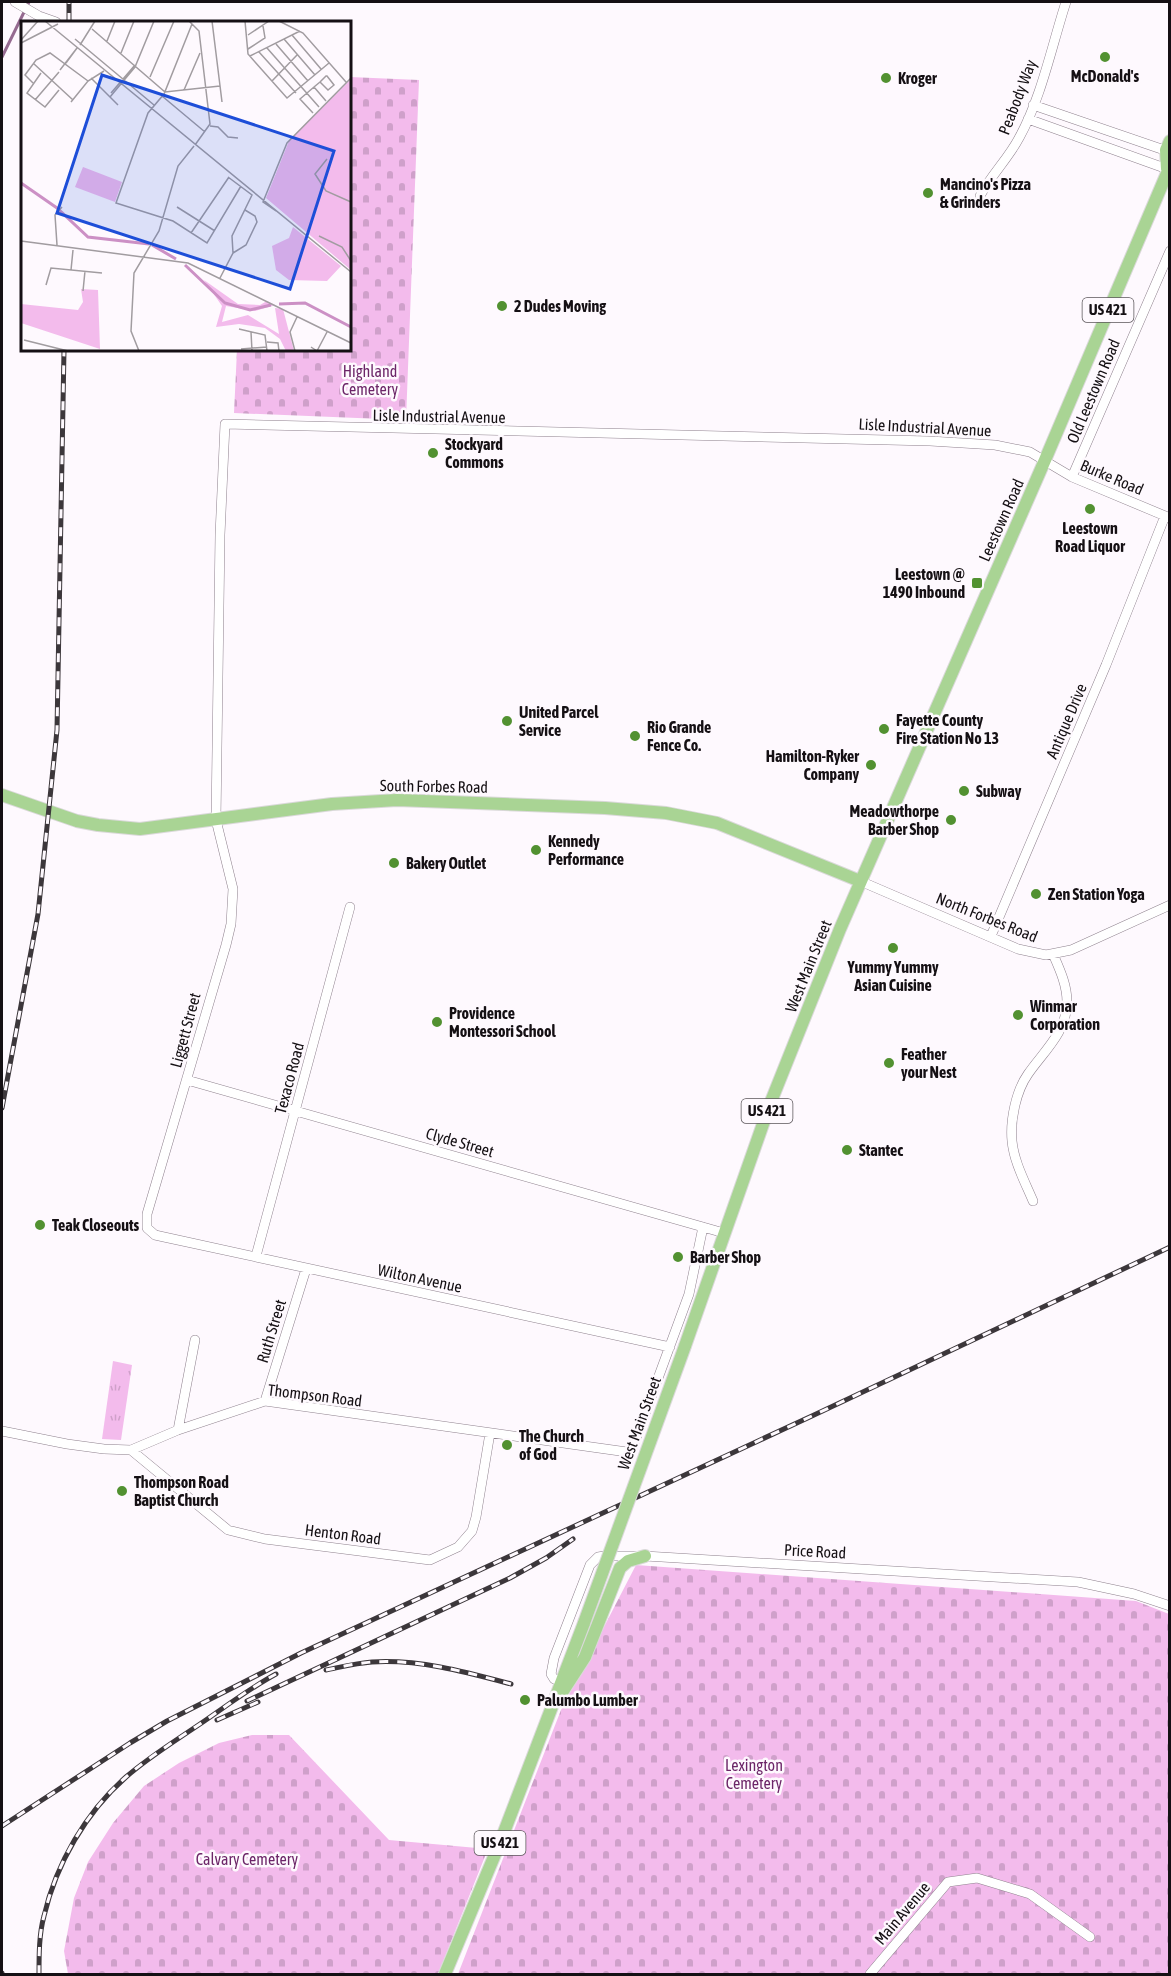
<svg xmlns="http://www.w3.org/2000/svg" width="1171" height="1976" viewBox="0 0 1171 1976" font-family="'Asap Condensed',sans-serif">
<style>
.cemetery{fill:url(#cemetery-stones)}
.park{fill:url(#park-tufts)}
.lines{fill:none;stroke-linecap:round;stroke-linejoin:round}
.stream{stroke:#956a90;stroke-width:3}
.minor-casing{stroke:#8f828e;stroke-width:10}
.major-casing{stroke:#dad9d9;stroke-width:14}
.minor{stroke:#fff;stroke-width:9}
.major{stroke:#a9d494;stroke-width:12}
.rail-casing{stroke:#3c373b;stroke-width:5}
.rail{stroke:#fef9fe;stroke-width:3;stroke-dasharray:9;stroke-linecap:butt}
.major-bridge-casing{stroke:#dad9d9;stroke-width:14;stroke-linecap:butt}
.major-bridge{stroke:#a9d494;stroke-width:12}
.poi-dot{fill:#529131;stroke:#fef9fe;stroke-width:2}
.labels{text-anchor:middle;stroke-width:5;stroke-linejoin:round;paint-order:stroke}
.shield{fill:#fef9fe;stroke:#5b565a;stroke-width:1.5}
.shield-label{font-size:15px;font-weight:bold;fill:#151014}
.poi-label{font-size:16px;font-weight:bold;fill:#151014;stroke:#fef9fe;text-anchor:start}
.street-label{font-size:16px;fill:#151014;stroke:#fef9fe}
.park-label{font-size:16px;fill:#6c2568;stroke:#fef9fe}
.inset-river{fill:none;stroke:#cc90c5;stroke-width:3}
.inset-road{fill:none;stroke:#a19ca0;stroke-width:1.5}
.view{fill:#1d4ed8;fill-opacity:0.15;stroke:#1d4ed8;stroke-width:3}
.inset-edge{fill:none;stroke:#151014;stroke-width:3}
</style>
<defs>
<pattern id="cemetery-stones" width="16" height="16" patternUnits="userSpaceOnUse" patternTransform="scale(1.5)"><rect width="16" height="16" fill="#f3bbec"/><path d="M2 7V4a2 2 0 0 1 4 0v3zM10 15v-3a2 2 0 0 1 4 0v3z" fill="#cfa0ca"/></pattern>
<pattern id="park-tufts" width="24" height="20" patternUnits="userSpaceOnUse" patternTransform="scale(1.5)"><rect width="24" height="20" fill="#f3bbec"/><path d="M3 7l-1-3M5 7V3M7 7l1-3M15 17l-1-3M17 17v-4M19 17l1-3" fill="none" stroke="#cfa0ca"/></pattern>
</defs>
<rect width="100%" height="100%" fill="#fef9fe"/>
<!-- cemetery -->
<path class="cemetery" d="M350,77L419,80L406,420L234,413L237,350H350Z
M636,1565L1136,1601L1169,1614V1974H458L561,1710Z
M252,1735H289L389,1840L488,1849L438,1974H68L64,1951L74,1898L88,1862L113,1823L144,1786L179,1763L219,1743Z"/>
<!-- park -->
<path class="park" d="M113,1361L132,1365L121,1440L102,1439Z"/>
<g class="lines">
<!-- stream -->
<path class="stream" d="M2,57L29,2"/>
<!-- minor casing -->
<g class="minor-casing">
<path id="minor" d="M15,2L39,16L56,22
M1033,105L1170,152
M1028,119L1170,170
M980,196C991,175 1008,159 1019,138C1041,99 1052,45 1066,2
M1072,477L1170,251
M860,881L1018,949L1046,955L1071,950L1170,905
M991,936L1106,665L1165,516
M187,1080L724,1233
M1033,1201C1025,1182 1014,1162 1012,1141C1010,1120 1016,1091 1028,1074C1043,1052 1067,1032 1067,1002C1067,985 1060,970 1053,954
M256,1256L350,907
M670,1347L164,1237L155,1235L147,1228V1214L226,945L231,924L233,889L216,820L220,535L225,424L930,441L995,445L1030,452L1072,477L1170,518
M265,1401L306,1269
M178,1430L195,1340
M2,1431L67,1444L104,1449L131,1450L178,1430L265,1401L627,1452L632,1449L689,1294L703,1227
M131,1450L228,1530L265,1539L430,1560L458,1547L472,1531L476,1517L490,1433
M562,1681L554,1679L551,1674L554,1658L590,1565L598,1557L604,1556H645L1078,1582L1134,1594L1170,1606
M870,1974L948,1882L977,1878L1030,1894L1090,1937"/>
</g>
<!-- major casing -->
<g class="major-casing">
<path id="major" d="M1167,169L1166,150L1170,141
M2,795L77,821L98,825L140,829L332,804L397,800L605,808L666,813L717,823L860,881
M685,1346L770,1104L840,929L1045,460L1170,166
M563,1691L585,1657L620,1568L628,1561L645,1556
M445,1974L501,1840L584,1623"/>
</g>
<!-- minor -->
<use href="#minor" class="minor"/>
<!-- major -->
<use href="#major" class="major"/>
<!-- rail casing -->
<g class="rail-casing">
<path id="rail" d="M69,22V2
M2,1108L38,914L57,730L64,350
M326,1670C341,1667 357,1663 372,1662C419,1659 466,1672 511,1684
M247,1701L510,1578L546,1558L573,1539
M217,1720L258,1702
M2,1826L130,1743L167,1721L301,1653L814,1415L1170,1247
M2,1973V1974
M39,1974C39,1955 39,1934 44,1916C56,1864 86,1812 126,1777C149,1757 175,1741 200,1724C225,1707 250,1688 276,1674"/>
</g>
<!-- rail -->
<use href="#rail" class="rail"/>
<!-- major-bridge casing -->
<g class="major-bridge-casing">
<path id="major-bridge" d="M584,1623L685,1346"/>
</g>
<!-- major-bridge -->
<use href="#major-bridge" class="major-bridge"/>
</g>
<!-- markers -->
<g class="poi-dot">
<circle cx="1105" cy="57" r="6"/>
<circle cx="886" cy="78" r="6"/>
<circle cx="928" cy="193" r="6"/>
<circle cx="502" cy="306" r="6"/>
<circle cx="433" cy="453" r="6"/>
<circle cx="1090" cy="509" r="6"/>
<rect x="971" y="577" width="12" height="12" rx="3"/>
<circle cx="507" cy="721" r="6"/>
<circle cx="884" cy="729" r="6"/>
<circle cx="635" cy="736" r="6"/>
<circle cx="871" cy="765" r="6"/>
<circle cx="964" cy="791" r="6"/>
<circle cx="951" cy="820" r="6"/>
<circle cx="536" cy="850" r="6"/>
<circle cx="394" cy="863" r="6"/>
<circle cx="1036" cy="894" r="6"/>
<circle cx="893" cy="948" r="6"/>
<circle cx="1018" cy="1015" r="6"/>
<circle cx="437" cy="1022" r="6"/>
<circle cx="889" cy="1063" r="6"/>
<circle cx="847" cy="1150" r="6"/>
<circle cx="40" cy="1225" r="6"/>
<circle cx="678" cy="1257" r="6"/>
<circle cx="507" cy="1445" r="6"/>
<circle cx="122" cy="1491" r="6"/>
<circle cx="525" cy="1700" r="6"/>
</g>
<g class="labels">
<!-- shield labels -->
<g class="shield">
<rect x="1082.5" y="298" width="51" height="24" rx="4.5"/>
<rect x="741.5" y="1099" width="51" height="24" rx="4.5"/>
<rect x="474.5" y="1831" width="51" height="24" rx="4.5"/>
</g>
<g class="shield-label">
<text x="1108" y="315">US 421</text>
<text x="767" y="1116">US 421</text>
<text x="500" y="1848">US 421</text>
</g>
<!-- poi labels -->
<g class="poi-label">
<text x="1105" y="82" text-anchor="middle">McDonald's</text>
<text x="898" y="84">Kroger</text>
<text x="940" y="190">Mancino's Pizza<tspan x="940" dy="18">&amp; Grinders</tspan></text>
<text x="514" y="312">2 Dudes Moving</text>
<text x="445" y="450">Stockyard<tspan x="445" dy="18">Commons</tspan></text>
<text x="1090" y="534" text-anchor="middle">Leestown<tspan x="1090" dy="18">Road Liquor</tspan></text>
<text x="965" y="580" text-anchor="end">Leestown @<tspan x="965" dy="18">1490 Inbound</tspan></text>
<text x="519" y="718">United Parcel<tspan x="519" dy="18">Service</tspan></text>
<text x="896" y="726">Fayette County<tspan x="896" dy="18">Fire Station No 13</tspan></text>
<text x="647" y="733">Rio Grande<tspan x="647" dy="18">Fence Co.</tspan></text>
<text x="859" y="762" text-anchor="end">Hamilton-Ryker<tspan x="859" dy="18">Company</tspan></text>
<text x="976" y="797">Subway</text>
<text x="939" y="817" text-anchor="end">Meadowthorpe<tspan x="939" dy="18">Barber Shop</tspan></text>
<text x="548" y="847">Kennedy<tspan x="548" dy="18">Performance</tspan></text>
<text x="406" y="869">Bakery Outlet</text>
<text x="1048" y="900">Zen Station Yoga</text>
<text x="893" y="973" text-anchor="middle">Yummy Yummy<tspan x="893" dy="18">Asian Cuisine</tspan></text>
<text x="1030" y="1012">Winmar<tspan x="1030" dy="18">Corporation</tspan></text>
<text x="449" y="1019">Providence<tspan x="449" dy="18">Montessori School</tspan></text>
<text x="901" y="1060">Feather<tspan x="901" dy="18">your Nest</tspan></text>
<text x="859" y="1156">Stantec</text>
<text x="52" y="1231">Teak Closeouts</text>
<text x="690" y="1263">Barber Shop</text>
<text x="519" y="1442">The Church<tspan x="519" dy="18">of God</tspan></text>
<text x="134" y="1488">Thompson Road<tspan x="134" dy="18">Baptist Church</tspan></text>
<text x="537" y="1706">Palumbo Lumber</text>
</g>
<!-- street labels -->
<g class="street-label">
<text transform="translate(1017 97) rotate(-69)" y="6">Peabody Way</text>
<text transform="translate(1093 391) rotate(-67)" y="6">Old Leestown Road</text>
<text transform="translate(439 416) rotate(1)" y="6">Lisle Industrial Avenue</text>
<text transform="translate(925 427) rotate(3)" y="6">Lisle Industrial Avenue</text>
<text transform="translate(1112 477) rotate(23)" y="6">Burke Road</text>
<text transform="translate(1001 520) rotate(-66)" y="6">Leestown Road</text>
<text transform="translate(1066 721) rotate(-67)" y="6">Antique Drive</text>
<text transform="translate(434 786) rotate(1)" y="6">South Forbes Road</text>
<text transform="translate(987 917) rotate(22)" y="6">North Forbes Road</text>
<text transform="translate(808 966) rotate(-68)" y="6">West Main Street</text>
<text transform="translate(185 1030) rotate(-75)" y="6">Liggett Street</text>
<text transform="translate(289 1078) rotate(-75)" y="6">Texaco Road</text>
<text transform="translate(460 1142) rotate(16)" y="6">Clyde Street</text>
<text transform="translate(420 1278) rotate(12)" y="6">Wilton Avenue</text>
<text transform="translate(271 1331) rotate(-73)" y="6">Ruth Street</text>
<text transform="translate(315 1395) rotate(7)" y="6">Thompson Road</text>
<text transform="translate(639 1423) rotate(-70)" y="6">West Main Street</text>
<text transform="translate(343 1534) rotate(7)" y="6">Henton Road</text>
<text transform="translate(815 1551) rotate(3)" y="6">Price Road</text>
<text transform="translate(902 1913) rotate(-50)" y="6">Main Avenue</text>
</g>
<!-- park labels -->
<g class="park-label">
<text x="370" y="377">Highland<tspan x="370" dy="18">Cemetery</tspan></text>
<text x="754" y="1771">Lexington<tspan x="754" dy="18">Cemetery</tspan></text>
<text x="247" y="1865">Calvary Cemetery</text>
</g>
</g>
<!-- overview -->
<g transform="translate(21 21)">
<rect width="330" height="330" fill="#fef9fe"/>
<path d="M183,259L217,283L239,284L246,280L254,284L234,290L205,285L201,301L227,294L258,313L254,287L262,288L273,330H265L259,318L244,307L218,303L195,306L201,285Z" fill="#f3bbec"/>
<path d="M330,58V249L245,177L268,120ZM62,146L101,161L94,181L54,166ZM272,206L320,245L306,260L268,259L255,249L251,225L268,217Z" fill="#f3bbec"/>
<path d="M60,268L77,269L79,328L0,302V283L57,289L62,281Z" fill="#f3bbec"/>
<path class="inset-river" d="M0,162L36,187L67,216L128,223M131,224L155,238M164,244L204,282L229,289L250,284M258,283L284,282L330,306"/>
<path class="inset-road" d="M24,0L330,251M168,0L178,10L189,103L174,124M191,0L201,81M224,0L227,33L266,77L308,42M258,0L282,12L325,61M171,3L143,73L127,92L95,182L152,200L186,222L220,165M71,8L144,71L199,65M227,14L248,0M271,14L300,48M54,18L133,84M263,18L294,54M0,19L17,0M86,20L94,0M0,22L37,3M255,23L287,60M59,24L74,0M246,27L298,86M227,28L244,17L242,5M238,31L275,72M100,32L113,0M229,35L279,10M12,42L52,79M39,49L56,27L45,42M20,52L6,72L24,86L38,69M129,56L153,0M70,57L97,84M251,60L276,34M12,62L4,54L15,39L29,32L67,60M293,66L305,80M163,69L179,32M90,72L114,44M141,75L184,111M89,76L114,46L133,0M14,79L38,51M50,81L67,60L83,50M292,92L279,78L293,66L299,61L305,55H306L313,64L307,69L299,61M189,105L197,106L207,116L217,117M306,138L294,153L305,170L330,181M156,186L194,210M255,190L242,181L266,122L330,57M170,212L208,156M298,215L321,226L330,240M0,220L167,242L330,322M36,224L34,194L41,186M212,232L225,224L236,201L234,195L224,189M50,249L52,229M199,257L212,232L211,215L231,174L207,156M25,264L30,247L81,252M62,270L64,250M218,308L244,314L246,330M230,311L231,330M3,319L47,330M246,321L257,322L258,330M290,326L296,330L306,311M220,328L246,326M118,330L110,310L113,252L138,210L157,145L173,125M274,330L269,311L276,296"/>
<path class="view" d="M81,54L313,130L269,268L36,192Z"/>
<rect width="330" height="330" class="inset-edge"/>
</g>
<!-- border -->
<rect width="1171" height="1976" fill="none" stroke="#151014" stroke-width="6"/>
</svg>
